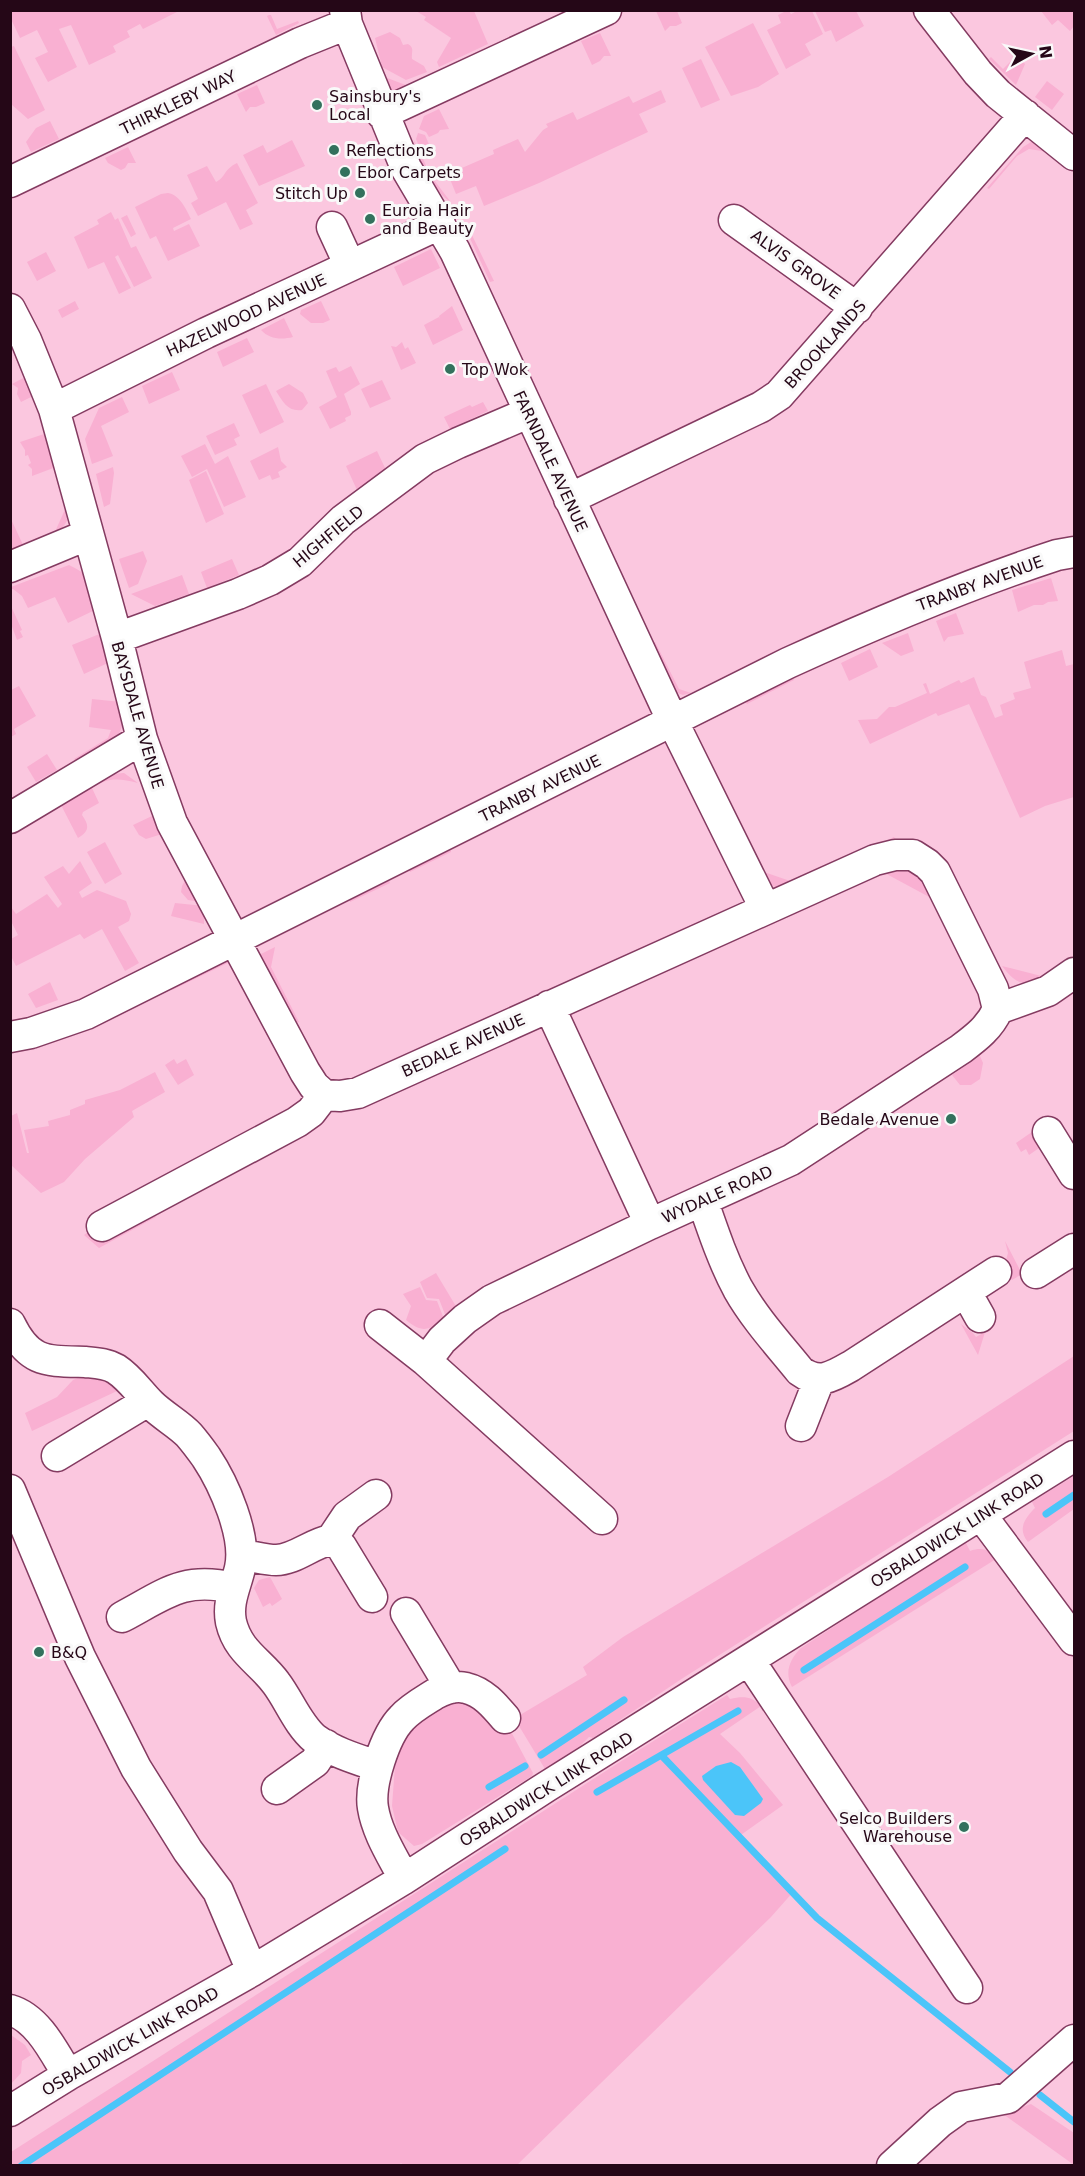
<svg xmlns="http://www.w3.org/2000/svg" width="1085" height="2176" viewBox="0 0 1085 2176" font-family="'DejaVu Sans',sans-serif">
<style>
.green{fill:#f9b0d2}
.water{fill:#4bc5f9}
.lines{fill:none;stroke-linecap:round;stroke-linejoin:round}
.stream{stroke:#4bc5f9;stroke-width:7}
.minor-casing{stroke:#843b61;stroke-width:33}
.minor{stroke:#fff;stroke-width:30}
.poi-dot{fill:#33715d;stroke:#f9f9f9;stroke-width:2}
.labels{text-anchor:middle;stroke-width:6;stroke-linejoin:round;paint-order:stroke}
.poi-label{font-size:16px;fill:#250717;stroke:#f9f9f9;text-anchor:start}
.street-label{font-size:16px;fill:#250717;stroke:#f9f9f9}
</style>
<rect width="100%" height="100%" fill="#fbc7df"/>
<!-- green -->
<path class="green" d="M11,10L28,11H179L143,29L140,24L127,31L130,37L113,46L116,52L89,65L71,25L59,29L77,67L48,82L35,58L48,52L37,30L20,38L11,19Z
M416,11H474L488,44L439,67L437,62L451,38L424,20L426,17Z
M656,11H677L682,23L676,26H670L665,31Z
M786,11H789L791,14L797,11H812L823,34L805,44L811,55L786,69L767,30L781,23L778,15Z
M815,11H856L864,26L836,42L831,30L825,32Z
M1041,11H1074V26L1070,31L1058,20L1052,25Z
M269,15H271L277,29L298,21L299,23L276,35L267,16Z
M753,23L779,74L758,87L731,96L705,47Z
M390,32L400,38L403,45L408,44C415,48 411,52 412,59L424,66L427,72L406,80L382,67L375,38Z
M600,33L611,56H604L600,61L592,65L581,41Z
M14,46L45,110L28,119L11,104V47Z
M1017,55L1025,64L1016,85L989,59L991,57L1003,69Z
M701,59L720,100L701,108L682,68Z
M382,76L411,87L405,93C392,91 386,90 382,76Z
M1047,81L1064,94L1052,110L1035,97Z
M257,85L265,103L256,107H250L246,112L237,94Z
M661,90L666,102L639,114L648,132L539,183L484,206L476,186L456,194L448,174L494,154L493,150L518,139L525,152L543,130L548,127L546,124L573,112L577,120L629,96L633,103Z
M439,109L449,129L440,130L438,133L429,137L426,132L419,129L424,116Z
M50,121L59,139L31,152L26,142L36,128Z
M418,133L425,135L433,154L424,158L416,139Z
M292,140L305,166L259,186L243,155L263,145L267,153Z
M414,140L431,176L450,201C437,196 414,154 414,140Z
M1031,142H1039L1048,152L1029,149L1017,156L989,189L987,188L1023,147Z
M128,147L136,163H128L125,168L121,170L108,163L105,158Z
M237,163L258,203L246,210L253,224L240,230L226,202L198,216L191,203L198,199L187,175L207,166L216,182C226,177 223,170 237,163Z
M168,193C180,195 186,209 191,219L173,228L174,231L189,224L200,246L168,261L156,236L150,239L135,207L161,194Z
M111,212L115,220L118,218L131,248L136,246L152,278L134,287L118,255L115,257L131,288L119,294L104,262L88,269L74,237L99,224L97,220Z
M127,215L136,234L131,237L121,218Z
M470,231L494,281L490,282L468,234Z
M431,249L440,268L403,286L394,267Z
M46,252L56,271L37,281L27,262Z
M75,301L79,309L62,318L58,310Z
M321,301L330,320L323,323H311L300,314L301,310Z
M452,306L463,330L433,345L424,325L439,317L440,319L439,316Z
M284,318L293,337C281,340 269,339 261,330Z
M247,338L254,352L223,367L217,352Z
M402,342L405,349L408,347L416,363L401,370L391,346L396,347Z
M351,366L360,384L344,394L351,412V415L345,418L346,421L330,429L319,407L337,397L326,371L336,367L339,372Z
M172,372L180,390L149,404L142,386Z
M29,375L35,395L21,402L17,394L18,388L12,384Z
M382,380L391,399L370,408L361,389Z
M266,384L284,422L260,434L242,395Z
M289,384L303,393L308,403L302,410C288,412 283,402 276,391Z
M122,397L129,412L101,426L113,456L92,464L85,439L99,408Z
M483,402L488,411L450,429L444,417L470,405L472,407Z
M234,423L240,436L234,439L237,445L215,455L206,436Z
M47,433L56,467L32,476V469L28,465L31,463L28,455L25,456V450L20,442Z
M205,444L215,464L228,456L246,497L224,507L207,469L192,477L181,456Z
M278,447L281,461L287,467L278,472L280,477L272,480L270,475L259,480L250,461Z
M377,451L386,470L357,490L346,466Z
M113,467L114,473L110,504L104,507L96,474Z
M206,471L224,514L206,523L189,480Z
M67,505C79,532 28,548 11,556L10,517L24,547L54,534Z
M143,551L147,561L138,584L129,588L119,559Z
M232,559L239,575L207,588L201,572Z
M69,565C94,577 91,583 97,609L68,623L55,597L28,608L22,596L13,589H11V587Z
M182,575L189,594L155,606L131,594Z
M1051,578L1058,601L1048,602L1043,605H1034L1018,612L1012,590Z
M10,604L22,630L20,631L23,637L17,640L11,624Z
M956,613L964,634L948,637L944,642L936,621Z
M102,633L110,662L84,674L72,645Z
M908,633L914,651L901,656L882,643Z
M655,642L679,689L691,693L683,695L675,692L651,643Z
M870,649L878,667L849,681L841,663Z
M1062,650L1066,666L1074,664V797L1045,806L1020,818L969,704L938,716L936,713L870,744L858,720L877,719L889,707H895L927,693L923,684L926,683L930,694L959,680L961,683L974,677L981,695L986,697L995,718L1003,715L1000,705L1015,699L1013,693L1031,688L1024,662Z
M792,677L794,680L747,704L745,701Z
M19,686L36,716L14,729L16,734L11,737V690Z
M92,699L121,702L125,720L118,736L77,762L74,759L108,738L111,730L89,727Z
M47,754L57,770L36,782L27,767Z
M124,773L138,783C119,778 108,777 92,788L99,803L83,812L82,815C89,825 90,831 78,838L61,805L112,774Z
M152,816L162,834L146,839L139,835L133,825Z
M894,837L896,840L794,887L778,889L765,881L764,872L796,883Z
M105,842L122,874L105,884L87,852Z
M450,848L451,852L410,872L408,868Z
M80,861L92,883L79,892L82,898L97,890L126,901L131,914L129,921L118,927L139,963L125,971L102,929L84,939L80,934L16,966L11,956V939L18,935L11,921V907L16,914L47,894L58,908L62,904L44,877L63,866L69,874Z
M901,869L921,875L944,905L881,871Z
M187,877L201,902L188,900L181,892L182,886Z
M389,880L390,883L350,902L349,898Z
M175,903L204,906V924L171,916Z
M275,947L271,967L299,1022L295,1024L259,955Z
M225,959H236L172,990L169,986Z
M1002,966L1053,979C1027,985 1020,989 1002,966Z
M50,982L58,1000L36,1008L28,994Z
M980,1056L983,1063L980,1079L971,1085H960L952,1075Z
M174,1059L177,1064L186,1059L194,1075L178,1085L165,1065Z
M155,1072L165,1092L132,1111L134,1117L85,1159L64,1182L41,1193L11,1165V1116L17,1113L27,1153H29L24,1130L49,1126L48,1121L70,1115V1110L85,1104V1100L120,1090Z
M1042,1125V1146L1029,1155L1026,1149L1021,1152L1016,1143Z
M152,1209L156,1217L99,1248L84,1235L88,1232L99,1240Z
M1005,1241L1022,1274L1012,1280L1004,1267L1008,1253Z
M436,1273L457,1308L446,1317L439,1299L427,1298L420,1282Z
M420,1287L426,1300L437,1301L444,1319C428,1331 422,1333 406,1320L411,1306L403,1294Z
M961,1324L973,1333L976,1337L985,1332L978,1355Z
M1074,1356V1431L683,1678L593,1738L589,1737L580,1746L545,1769L519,1726L518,1718L520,1715L587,1675L583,1667L623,1637L888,1477Z
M94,1371L118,1388L117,1391L32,1431L25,1413L57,1397L73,1380Z
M1074,1476V1509L1028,1542C1017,1529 1025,1518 1035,1508L1032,1502Z
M966,1543L970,1551C982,1547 989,1549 996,1559L792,1687C784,1672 790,1659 801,1648L879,1597Z
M270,1577L282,1599L272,1606L270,1603L263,1607L254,1588L259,1580Z
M727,1695L730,1699C743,1696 752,1696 761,1706L720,1734L740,1753L783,1805L738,1837L794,1891L771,1917L517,2165L404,2166L401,2163L398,2166H11V2152L623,1760Z
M460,1696L508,1726L533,1773L532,1776L422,1844L414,1846L398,1832L392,1806L395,1766L403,1739L401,1733Z
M11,2035L25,2045L31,2055L22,2061L21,2073L11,2084Z
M1031,2104L1074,2133V2165L1003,2114Z"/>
<!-- water -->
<path class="water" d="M731,1762L740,1767L763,1799L761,1803L744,1816L735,1815L703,1780L702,1776L716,1766Z"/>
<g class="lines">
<!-- stream -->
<path class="stream" d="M1046,1514L1074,1495
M804,1670L965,1567
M541,1755L624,1700
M662,1756L817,1918L1010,2072
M489,1787L525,1766
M597,1792L738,1711
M1040,2095L1074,2122
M21,2166L505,1849"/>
<!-- minor casing -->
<g class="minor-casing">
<path id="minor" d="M345,10L347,24L406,168L455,251L673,722L765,908
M929,10L978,73L998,94L1074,155
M382,114L606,10
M10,182L300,43L347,24
M734,220L857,308
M332,227L350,266
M10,309L26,340L54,409L117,638L142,739L172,823L305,1072L314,1086L324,1095
M54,409L206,333L440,224
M569,499L761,407L779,395L1025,115
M10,567L87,535
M117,638L238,594L270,580L300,562L343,520L425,459L458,443L528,413
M10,818L142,739
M549,1006L650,1224
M998,1009L1048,991L1074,973
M10,1037L31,1033L86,1014L788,663C876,623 965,585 1057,555L1074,552
M324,1095L340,1096L358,1093L875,860L895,855H913L927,864L935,872L993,989L998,1009
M1048,1132L1074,1174
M703,1202C713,1231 723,1261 738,1289C755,1319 779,1345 800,1371C819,1385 832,1377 851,1366L996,1272
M102,1226L297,1122L311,1112L324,1095
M1036,1273L1074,1249
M966,1292L980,1317
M10,1324C29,1363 46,1361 85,1362C95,1363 106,1363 116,1369C130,1378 139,1392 151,1404C162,1415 180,1425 189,1435C195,1442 201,1450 206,1457C224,1484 247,1536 240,1568C236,1586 227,1602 231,1622C238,1652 260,1661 276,1683C289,1700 298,1725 315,1739C333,1752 356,1759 377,1766
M380,1325L426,1361
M801,1426L819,1380
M57,1456L148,1401
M10,1490L80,1657L136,1768L188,1851L218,1891L252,1971
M981,1515L1074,1640
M602,1519L426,1361L442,1340L465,1319L492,1300L650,1224L791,1160L961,1049C977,1037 990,1027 998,1009
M331,1540L347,1516L376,1495
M242,1555C253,1556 265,1560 276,1560C295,1560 312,1543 331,1540L341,1546L372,1597
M406,1613L451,1688
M122,1617C164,1595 183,1576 233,1588
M749,1660L967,1988
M277,1789L315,1762L326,1745
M404,1879C393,1857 377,1833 373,1808C369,1785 385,1735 402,1718C411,1708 424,1701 435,1694C445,1689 455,1685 466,1688C483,1692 494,1705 505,1718
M10,2010C38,2018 54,2052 68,2075
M10,2111L68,2075L252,1971L404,1879L546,1787L1074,1456
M892,2166L940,2122L961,2107L1008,2098L1074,2040"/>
</g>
<!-- minor -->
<use href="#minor" class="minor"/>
</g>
<!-- markers -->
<g class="poi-dot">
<circle cx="317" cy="105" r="6"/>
<circle cx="334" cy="150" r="6"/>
<circle cx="345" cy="172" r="6"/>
<circle cx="360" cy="193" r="6"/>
<circle cx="370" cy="219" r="6"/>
<circle cx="450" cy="369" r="6"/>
<circle cx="951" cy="1119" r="6"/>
<circle cx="39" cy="1652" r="6"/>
<circle cx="964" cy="1827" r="6"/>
</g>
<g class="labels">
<!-- poi labels -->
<g class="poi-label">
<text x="329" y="102">Sainsbury's<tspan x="329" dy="18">Local</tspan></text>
<text x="346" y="156">Reflections</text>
<text x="357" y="178">Ebor Carpets</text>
<text x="348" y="199" text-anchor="end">Stitch Up</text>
<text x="382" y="216">Euroia Hair<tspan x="382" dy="18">and Beauty</tspan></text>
<text x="462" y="375">Top Wok</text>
<text x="939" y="1125" text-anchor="end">Bedale Avenue</text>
<text x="51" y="1658">B&amp;Q</text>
<text x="952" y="1824" text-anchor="end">Selco Builders<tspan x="952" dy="18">Warehouse</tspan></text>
</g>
<!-- street labels -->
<g class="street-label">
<text transform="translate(178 102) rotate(-26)" y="6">THIRKLEBY WAY</text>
<text transform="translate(796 264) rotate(36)" y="6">ALVIS GROVE</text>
<text transform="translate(246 315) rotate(-25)" y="6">HAZELWOOD AVENUE</text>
<text transform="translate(825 344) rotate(-48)" y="6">BROOKLANDS</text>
<text transform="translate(551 461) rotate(65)" y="6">FARNDALE AVENUE</text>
<text transform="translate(328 536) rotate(-40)" y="6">HIGHFIELD</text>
<text transform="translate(980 583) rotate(-20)" y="6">TRANBY AVENUE</text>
<text transform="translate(138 715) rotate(74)" y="6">BAYSDALE AVENUE</text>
<text transform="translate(540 788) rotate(-26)" y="6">TRANBY AVENUE</text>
<text transform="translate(463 1045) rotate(-24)" y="6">BEDALE AVENUE</text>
<text transform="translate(717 1194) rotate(-24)" y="6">WYDALE ROAD</text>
<text transform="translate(957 1530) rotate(-32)" y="6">OSBALDWICK LINK ROAD</text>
<text transform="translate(546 1789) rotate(-32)" y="6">OSBALDWICK LINK ROAD</text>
<text transform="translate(130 2041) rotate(-30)" y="6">OSBALDWICK LINK ROAD</text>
</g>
</g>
<!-- border -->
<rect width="1085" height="2176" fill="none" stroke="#250717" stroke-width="24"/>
<!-- north arrow -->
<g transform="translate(1031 54) rotate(82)" stroke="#f9f9f9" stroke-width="4.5" paint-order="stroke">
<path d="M0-4.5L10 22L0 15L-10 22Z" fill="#250717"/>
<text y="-9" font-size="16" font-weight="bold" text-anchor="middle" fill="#250717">N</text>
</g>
</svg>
